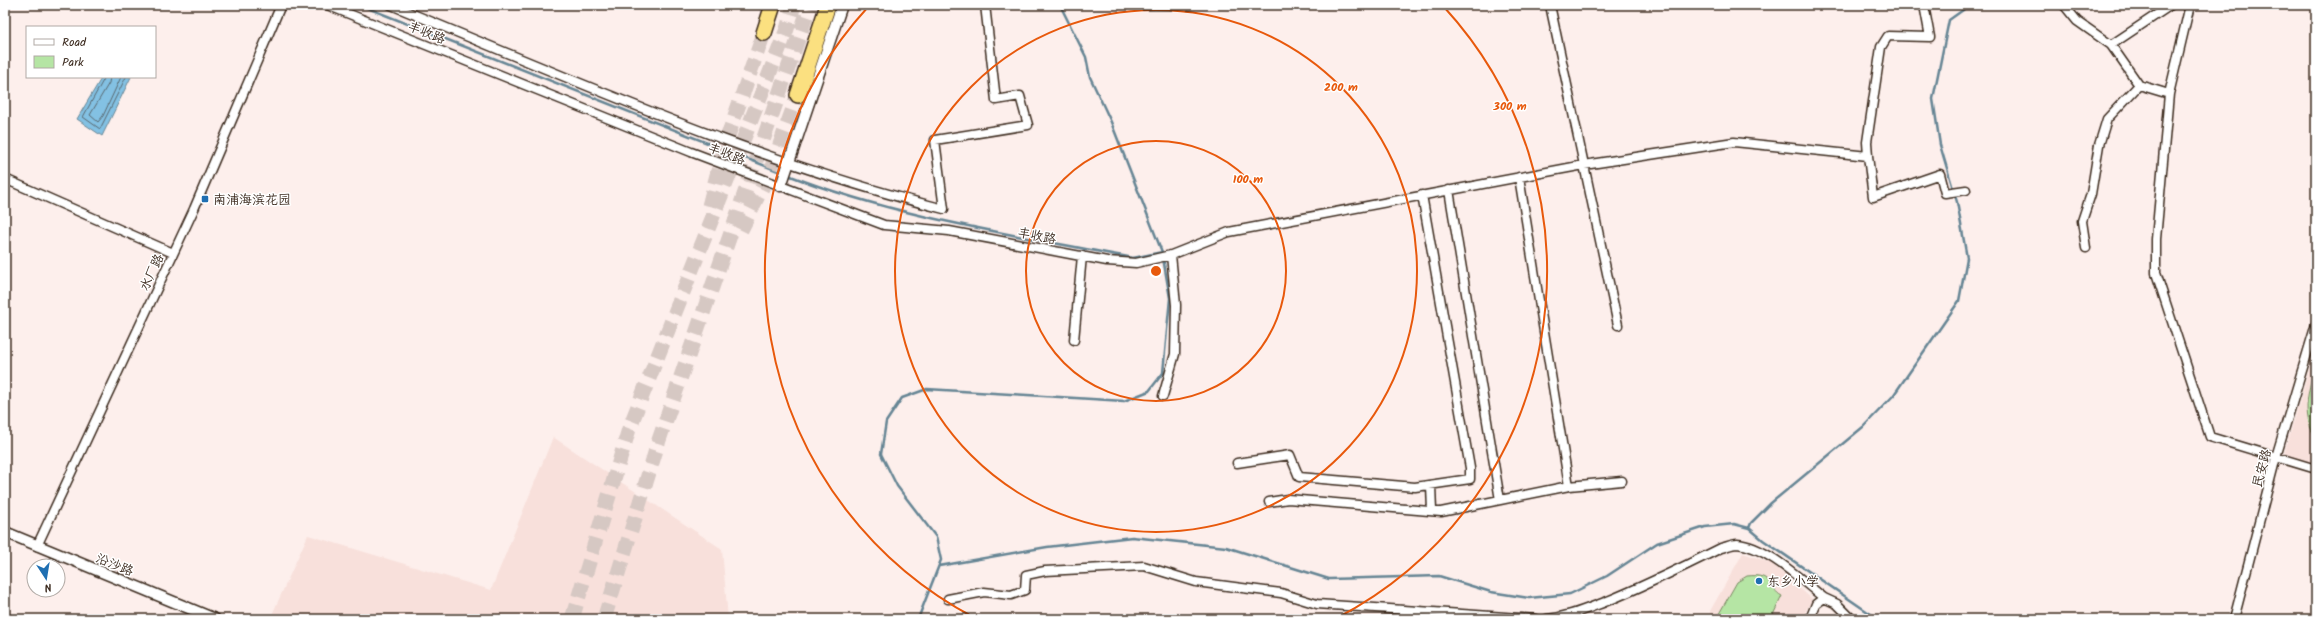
<svg xmlns="http://www.w3.org/2000/svg" width="2321" height="624" viewBox="0 0 2321 624" font-family="Kalam,'LXGW WenKai TC',sans-serif">
<style>
.built{fill:#f8e0db}
.green{fill:#b5e5a4;stroke:#788861}
.water{fill:#83c1e3;stroke:#668594}
.lines{fill:none;stroke-linecap:round;stroke-linejoin:round}
.shore{stroke:#58666d;stroke-width:1}
.stream{stroke:#668594;stroke-width:2.5}
.motorway-tunnel{stroke:#d6c8c3;stroke-width:15;stroke-dasharray:15 8;stroke-linecap:butt}
.minor-casing{stroke:#3b2a1e;stroke-width:11}
.tertiary-casing{stroke:#3b2a1e;stroke-width:13}
.motorway-casing{stroke:#3b2a1e;stroke-width:18}
.minor{stroke:#fff;stroke-width:8}
.tertiary{stroke:#fff;stroke-width:10}
.motorway{stroke:#fbe080;stroke-width:15}
.ring{fill:none;stroke:#e8590c;stroke-width:2}
.poi-dot{fill:#1f6fb2;stroke:#fff;stroke-width:1.5}
.labels{text-anchor:middle;stroke-width:3;stroke-linejoin:round;paint-order:stroke}
.street-label{font-size:13px;fill:#3b2a1e;stroke:#fff}
.poi-label{font-size:13px;fill:#3b2a1e;stroke:#fff;text-anchor:start}
.centre{fill:#e8590c;stroke:#fff;stroke-width:2}
.ring-label{font-size:12px;text-anchor:middle;font-weight:bold;fill:#e8590c;stroke:#fff;stroke-width:3;stroke-linejoin:round;paint-order:stroke}
</style>
<rect width="100%" height="100%" fill="#fdefec"/>
<filter id="ink" filterUnits="userSpaceOnUse"><feTurbulence type="fractalNoise" baseFrequency=".025" numOctaves="2"/><feDisplacementMap in="SourceGraphic" scale="8" xChannelSelector="R" yChannelSelector="G"/><feConvolveMatrix kernelMatrix="1 2 1 2 8 2 1 2 1" color-interpolation-filters="sRGB"/></filter>
<g filter="url(#ink)">
<!-- built -->
<path class="built" d="M2316,347V466L2283,457Z
M553,437L722,549L728,619H270L308,535L491,590Z
M1743,553L1771,563L1812,599L1802,619H1710V611Z"/>
<!-- green -->
<path class="green" d="M2316,363V438C2300,414 2309,388 2316,363Z
M1747,576C1775,573 1768,589 1782,596L1771,619H1716L1737,582Z"/>
<!-- water -->
<path class="water" d="M102,77H131L102,136L77,119Z"/>
<g class="lines">
<!-- shore -->
<path class="shore" d="M105,77L83,117L100,129L126,77
M110,77L109,83L90,115L98,122L103,116L121,77"/>
<!-- stream -->
<path class="stream" d="M360,5L783,173
M788,175C898,218 1017,235 1133,258L1162,252
M1749,528L1763,540L1878,619
M939,566L1047,547L1132,537L1226,547L1329,579L1439,576L1491,592L1529,598L1570,594L1607,576L1657,543L1705,527L1734,524L1749,528L1751,523L1771,503L1863,427L1893,396L1959,301L1967,258L1957,202L1940,145L1933,99L1949,20L1970,5
M918,619L941,560L936,537L897,486L881,454L886,422L902,398L927,389L1124,401L1149,391L1163,373L1170,298L1162,252L1111,122L1090,77L1086,57L1060,5"/>
<!-- motorway-tunnel -->
<path class="motorway-tunnel" d="M709,206L725,144L764,33
M741,230L770,172L798,95
M572,619L629,429L787,29L794,5
M604,619L659,440L810,5"/>
<!-- minor casing -->
<g class="minor-casing">
<path id="minor" d="M327,5L691,152L884,225L949,231L1107,261L1136,263L1171,255L1229,232L1584,165L1734,142L1868,156L1873,197L1940,174L1945,193L1966,190
M391,5C572,79 753,161 944,209L935,140L1028,125L1020,96L996,100L985,5
M1550,5L1618,325
M2064,5L2077,21L2111,45L2139,85L2169,94
M2190,5L2169,94L2156,239V273L2210,437L2316,469
M2111,45L2171,5
M1868,156L1867,142L1881,47L1888,36L1930,37L1924,5
M1519,177L1569,486
M5,179L173,253
M1449,190L1500,500L1569,486L1622,481
M2086,248L2082,221L2091,194L2099,145L2107,119L2139,85
M1074,340L1082,256
M1163,396L1175,354L1176,305L1171,255
M1237,463L1290,455L1299,477L1415,487L1470,479V468L1422,195
M1431,485L1432,511
M1269,502L1288,499L1441,512L1500,500
M37,546L194,209L281,5
M948,599L984,592L1011,595L1025,590L1026,575L1045,571L1144,566L1196,582L1281,593L1317,604L1536,619
M1547,619C1568,617 1586,609 1605,602C1645,586 1683,567 1721,548C1726,547 1732,544 1737,544C1766,546 1801,580 1824,598
M1810,619L1816,604L1824,598L1837,604L1852,619
M2234,619L2276,457L2316,324"/>
</g>
<!-- tertiary casing -->
<g class="tertiary-casing">
<path id="tertiary" d="M781,186L842,5
M5,532L215,619"/>
</g>
<!-- motorway casing -->
<g class="motorway-casing">
<path id="motorway" d="M764,33L773,5
M798,95L828,5"/>
</g>
<!-- minor -->
<use href="#minor" class="minor"/>
<!-- tertiary -->
<use href="#tertiary" class="tertiary"/>
<!-- motorway -->
<use href="#motorway" class="motorway"/>
</g>
</g>
<!-- distance rings -->
<g class="ring">
<circle cx="1156" cy="271" r="130"/>
<circle cx="1156" cy="271" r="261"/>
<path d="M975 618A391 391 0 0 1 868 7M1444 7A391 391 0 0 1 1337 618"/>
</g>
<!-- markers -->
<g class="poi-dot">
<rect x="201" y="195" width="8" height="8" rx="2"/>
<circle cx="1759" cy="581" r="4"/>
</g>
<g class="labels">
<!-- street labels -->
<g class="street-label">
<text transform="translate(427 32) rotate(22)" y="5">丰收路</text>
<text transform="translate(727 153) rotate(21)" y="5">丰收路</text>
<text transform="translate(1037 235) rotate(11)" y="5">丰收路</text>
<text transform="translate(151 272) rotate(-65)" y="5">水厂路</text>
<text transform="translate(2261 468) rotate(-75)" y="5">民安路</text>
<text transform="translate(115 564) rotate(22)" y="5">沿沙路</text>
</g>
<!-- poi labels -->
<g class="poi-label">
<text x="213" y="204">南浦海滨花园</text>
<text x="1767" y="586">东乡小学</text>
</g>
</g>
<circle cx="1156" cy="271" r="6" class="centre"/>
<g class="ring-label">
<text x="1341" y="91">200 m</text>
<text x="1510" y="110">300 m</text>
<text x="1248" y="183">100 m</text>
</g>
<!-- margin -->
<rect width="2321" height="624" fill="none" stroke="#fff" stroke-width="20"/>
<rect x="10" y="10" width="2301" height="604" fill="none" stroke="#3b2a1e" stroke-width="1.5" filter="url(#ink)"/>
<!-- legend -->
<rect x="26" y="26" width="130" height="52" fill="#ffffff" stroke="#b1aaa5"/>
<rect x="34" y="39" width="20" height="6" fill="#ffffff" stroke="#b1aaa5"/>
<text x="62" y="46" font-size="12" fill="#3b2a1e">Road</text>
<rect x="34" y="56" width="20" height="12" fill="#b5e5a4" stroke="#b1aaa5"/>
<text x="62" y="66" font-size="12" fill="#3b2a1e">Park</text>
<!-- north arrow -->
<g transform="translate(46 578) rotate(168)"><circle r="19" fill="#ffffff" stroke="#b1aaa5"/>
<path d="M0-3L7 15L0 10L-7 15Z" fill="#1f6fb2"/>
<text y="-6" font-size="11" font-weight="bold" text-anchor="middle" fill="#3b2a1e">N</text>
</g>
</svg>
